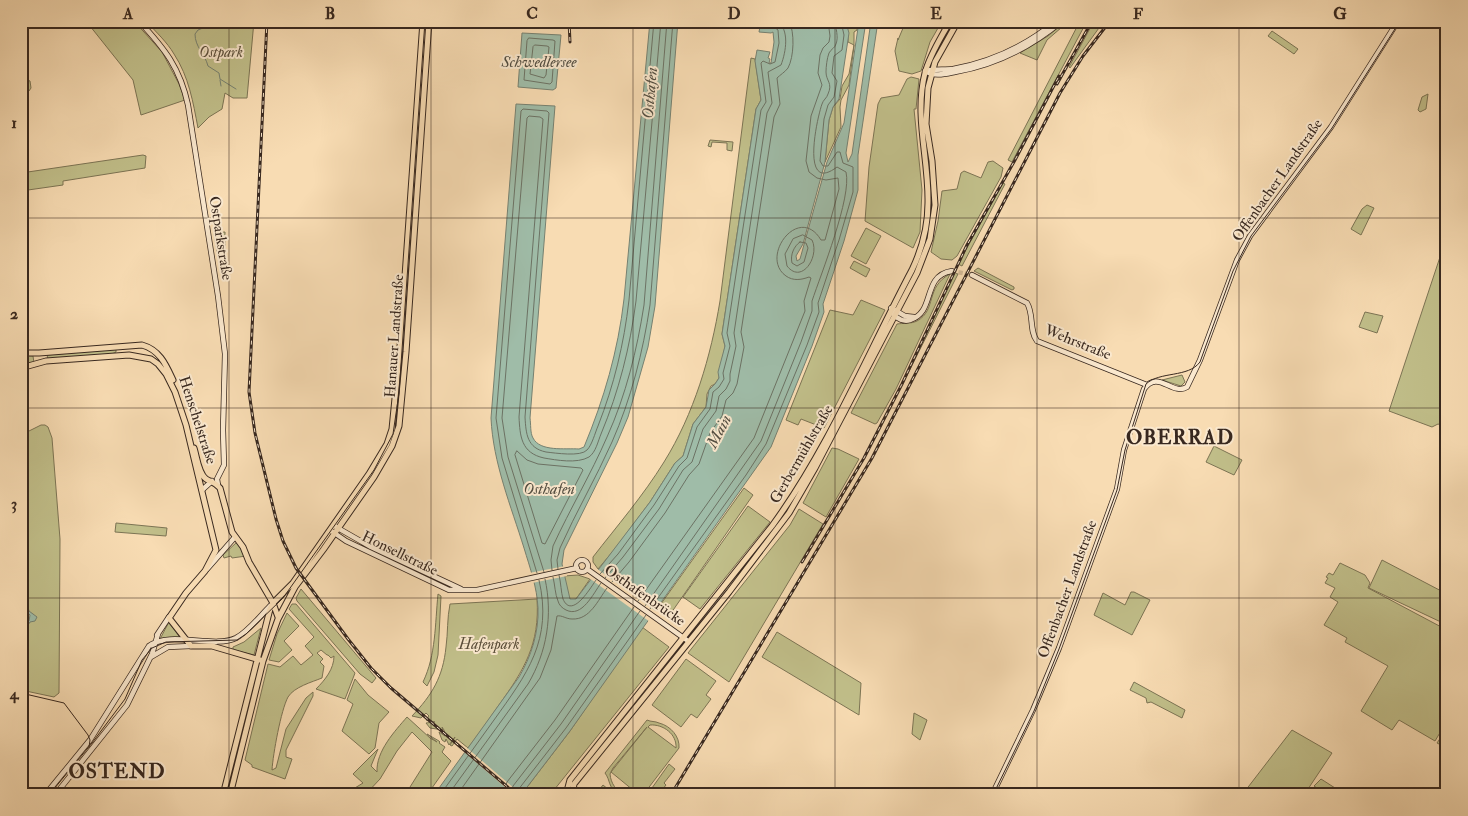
<svg xmlns="http://www.w3.org/2000/svg" width="1468" height="816" viewBox="0 0 1468 816" font-family="'IM FELL Double Pica',serif">
<style>
.green{fill:#c1bf8a;stroke:#7c7454;fill-rule:evenodd}
.water{fill:#9fbca8;stroke:#768171}
.pier{fill:#f8dcb3}
.lines{fill:none;stroke-linecap:round;stroke-linejoin:round}
.shore{stroke:#6c7264;stroke-width:1}
.stream{stroke:#768171;stroke-width:1}
.secondary-tunnel{stroke:#d2b895;stroke-width:4.5;stroke-dasharray:4.5 2;stroke-linecap:butt}
.secondary-casing{stroke:#38281f;stroke-width:6}
.primary-casing{stroke:#38281f;stroke-width:7}
.secondary{stroke:#fae8ce;stroke-width:4.5}
.primary{stroke:#f8dcb3;stroke-width:5}
.tram{stroke:#38281f;stroke-width:1}
.rail-casing{stroke:#38281f;stroke-width:3}
.rail{stroke:#fae8ce;stroke-width:1;stroke-dasharray:4;stroke-linecap:butt}
.grid{fill:none;stroke:#38281f;stroke-width:1;stroke-opacity:0.55}
.labels{text-anchor:middle;stroke-width:4;stroke-linejoin:round;paint-order:stroke}
.park-label{font-size:15px;font-style:italic;fill:#5a4e3a;stroke:#fae8ce}
.street-label{font-size:15px;fill:#38281f;stroke:#fae8ce}
.water-label{font-size:16px;font-style:italic;fill:#524d41;stroke:#fae8ce}
.district-label{font-size:20px;font-weight:bold;letter-spacing:1px;fill:#38281f;stroke:#fae8ce}
.neatline{fill:none;stroke:#38281f;stroke-width:2}
.grid-label{font-size:16px;text-anchor:middle;font-weight:bold;fill:#38281f}
</style>
<rect width="100%" height="100%" fill="#f8dcb3"/>
<filter id="stains"><feTurbulence type="fractalNoise" baseFrequency=".004" numOctaves="4"/><feColorMatrix values="0 0 0 0 .2 0 0 0 0 .09 0 0 0 0 .02 0 0 0 .5 -.17"/></filter>
<radialGradient id="worn" r=".72"><stop offset=".6" stop-color="#630" stop-opacity="0"/><stop offset="1" stop-color="#630" stop-opacity=".3"/></radialGradient>
<!-- green -->
<path class="green" d="M86,21H134L162,52L179,84L185,100L141,115L133,80Z
M146,21H254L247,98H233L225,93L222,109L209,117L198,128C193,102 189,77 174,54C167,42 156,32 146,21Z
M847,21H858L857,30L854,32V46L849,85L841,100L840,107L841,127L825,162L829,120L833,107L840,99L842,86L849,74L854,45L848,42C849,34 846,28 847,21Z
M906,21H942L930,42L921,71L912,74L899,71L895,51L898,38V40Z
M1066,21H1069L1047,40L1037,60L1020,53L1048,36Z
M1080,21H1087L1012,162L1008,160Z
M1094,21H1104L1070,68L1069,67Z
M1272,31L1298,49L1294,54L1268,36Z
M751,58L755,59L761,100L756,109L722,334L725,346L719,378L715,384L711,386L707,394L706,407L693,424L683,456L675,463L650,502L614,550L598,569L593,562V557C617,526 643,496 664,462C694,414 711,356 720,301Z
M21,77L30,81L31,88L29,91L21,86Z
M911,77L919,79L916,109H914L922,190L920,232L913,248L865,221L869,167L878,104L881,98L899,95L907,79Z
M1428,94L1426,109L1420,112L1418,110L1422,97Z
M710,140L733,142L732,151L727,150V143L712,142L711,147L708,146Z
M143,155L146,156L145,168L63,181V185L21,191V173Z
M993,161L1003,168L1001,177L957,256L952,260L941,259L931,252L938,221L942,191L957,189L961,173L964,171L981,178L988,162Z
M1003,183L1005,184L962,266L958,264Z
M1367,205L1374,208L1361,235L1351,229L1362,209Z
M866,228L881,236L866,264L851,256Z
M225,232V251L217,252L214,233Z
M1440,257L1447,258V427L1438,424L1432,427L1389,411Z
M854,261L870,269L866,277L850,268Z
M978,268L1014,287V289L1012,290L974,271Z
M954,273L958,274L906,377Z
M950,274L896,389L877,423L875,424L851,413L897,324C903,323 911,324 917,321C937,310 925,287 950,274Z
M861,300L885,310L824,428L801,419L798,425L786,420L830,310L853,315Z
M1365,312L1383,316L1377,333L1359,327Z
M116,349V352L112,354L48,359L47,355Z
M21,355L33,356L34,363L21,366Z
M1182,375L1185,382L1181,386L1162,380Z
M41,425H45L48,427L52,438L60,539L59,693L54,697L21,690V435Z
M1214,446L1242,460L1234,475L1206,462Z
M832,448L838,449L859,459L826,517L803,503Z
M744,488L753,495L669,616L658,608Z
M748,506L770,522L700,609L683,597Z
M799,509L823,524L729,682L688,653L790,525Z
M116,523L167,528L166,536L115,532Z
M237,542L246,556L232,558L231,556L224,558L223,555Z
M1382,560L1447,594V613L1443,623L1369,588Z
M1340,563L1365,575L1370,583L1368,588L1445,629L1447,625V721L1435,741L1399,720L1392,730L1361,711L1388,666L1345,642L1347,638L1324,625L1338,602L1330,597L1335,588L1325,583L1328,578L1326,577L1329,573L1333,575Z
M578,575L590,579L576,599L572,600L568,598L564,576Z
M301,589L376,678L372,683L360,674L297,601L296,598Z
M1131,592H1134L1150,600L1132,635L1094,615L1103,593L1125,605Z
M438,594L441,596L438,655L434,672L427,686L423,682C436,655 435,624 438,594Z
M537,599C540,644 524,670 499,705C489,719 479,734 468,748L457,739L452,746L450,745L455,737L449,745L446,739L445,742L442,740L439,732L445,736L444,730L442,727L443,730L430,728L426,723L435,722L426,720L429,716L426,713L421,718L412,716C432,695 443,677 446,647C448,633 447,618 450,604Z
M292,604H296L355,673L345,699L316,689C325,680 334,669 334,656L331,658L328,655H327L321,650L317,653L323,659L320,662L324,666L322,678C312,682 294,687 288,697C281,710 273,754 272,770L276,768L286,729L306,698L313,692V696L286,750V757L292,759L285,779L252,767V765L245,760L268,664L280,667L293,656L301,665L313,655L305,646L314,637L289,609Z
M287,613L299,626L284,641L292,650L279,662L269,660L277,634Z
M169,622L181,639H160Z
M642,627L669,647L550,795H521L570,731Z
M261,628L254,655L233,650V647L244,642Z
M777,632L861,683L859,715L762,657Z
M686,659L716,681L706,695L711,699L697,718L691,714L681,727L652,705Z
M355,679L368,695L389,712L379,723L375,748L369,754L342,731L353,704L347,700Z
M1134,682L1185,710L1182,718L1151,702L1147,703L1146,698L1130,690Z
M914,713L927,720L920,740L912,734Z
M407,717L430,738L437,742L427,734L439,741L440,742L439,743L445,747L442,752L451,761L427,795H405L432,752L412,732L397,751L380,779L365,795H347L350,791L363,783L353,774L378,749L371,766L377,772C376,751 395,731 407,717Z
M647,720C651,722 655,721 659,723C671,726 680,737 679,748L643,795H639L611,772L647,727L613,768L610,774C611,784 616,790 624,795H619C607,786 611,781 605,773ZM650,725C663,724 677,734 676,748L648,727Z
M1447,728V748L1437,743Z
M1292,730L1332,753L1304,795H1242Z
M669,764L675,769L664,783L666,785L658,795H647Z
M1321,779L1346,795H1327L1314,786Z
M603,785L615,795H595Z"/>
<!-- water -->
<path class="water" d="M650,21H678L655,306L648,347L628,417L617,443L564,550L562,564L570,599H576L650,502L675,463L683,456L693,424L706,407L709,390L715,384L719,378L718,372L725,346L722,334L756,109L761,100L755,61L757,50L770,52L768,58L770,59L769,63H771L774,42L773,32L771,33L759,32L761,21H847V26L849,33L839,99L833,107L829,120L825,162L803,244L796,256L797,261L800,259L827,162L844,123L859,21H866L846,153L848,162L852,154L870,28L872,21H878L858,155V190L844,241L823,304L824,312L812,346L771,447L570,731L521,795H434L519,677C531,657 539,632 538,608C537,587 530,568 524,548C511,506 493,463 491,418L516,104L555,106L530,418C531,424 530,433 533,438C540,452 565,448 579,449L584,447C604,399 618,351 624,299Z
M522,33L561,35L556,88L553,90L518,87Z
M25,603L27,604L29,611L37,617L35,621L30,622L26,628L23,629L21,624L29,621L30,615L27,612Z"/>
<!-- pier -->
<path class="pier" d="M565,566L567,576L532,583L529,573Z
M596,568L657,612L650,622L589,578Z
M466,747L522,795H514L463,751Z"/>
<g class="lines">
<!-- shore -->
<path class="shore" d="M529,38L553,40L555,41L552,82L550,84L524,80L527,41Z
M535,45L547,46L549,47L546,75L544,78L530,74L533,47Z
M803,235L812,240C820,256 802,285 787,266L785,254L793,239Z
M800,242L806,243L808,248L804,262L797,266L792,263C790,255 794,246 800,242Z
M517,451L527,460L538,464L581,468L583,470L545,544L542,543L515,455Z
M558,569L557,560L560,548C576,512 596,478 612,442C631,399 643,352 650,305L673,21
M552,570L551,560L553,546C570,509 591,474 607,437C626,395 637,350 644,305L667,21
M544,572L508,457L502,418L527,118L529,116L540,117L543,119L519,417C520,436 521,453 544,458C556,460 577,464 589,457C596,452 598,441 601,434C619,391 630,347 636,301L661,21
M537,573L502,458L496,418L521,111L523,109L547,111L549,113L525,417C526,434 527,448 546,452C555,453 581,457 587,450C592,445 595,433 598,426C614,385 624,344 629,300L654,21
M600,574L618,554L654,505L679,466L687,458L697,427L710,409L713,392L719,387L724,379L723,373L730,346L727,333L761,110L766,102L761,63L763,61L770,64L775,62L779,43L778,30L774,27H767L766,21
M559,575C561,583 561,592 563,599C572,620 591,587 596,580
M553,577C555,585 555,594 558,601C559,605 562,608 566,610C582,618 593,594 601,583
M605,578L623,557L659,509L683,470L692,462L703,429L716,411L719,396L726,389L730,381V374L736,346L734,333L767,113L772,103L768,72L781,65C786,52 790,29 777,21
M612,582L629,562L665,513L689,475L699,464L710,433L722,416L726,400L733,393L737,384L744,347L741,332L774,117L780,104L777,78C780,75 785,72 788,68C794,57 795,32 789,21
M638,601L754,438L805,311L804,301L811,278L809,277C801,280 793,281 786,276C759,257 799,203 821,240H825L839,189L838,178L826,180L817,178L809,172L806,161L811,116L822,85L818,73L820,55L823,48L829,42L830,36L828,21
M645,606L761,441L801,342L812,311V301C821,274 852,197 846,172L837,167C800,195 817,118 822,104C823,100 827,98 828,94C833,83 826,81 826,72C826,67 827,58 829,53C831,49 835,48 836,44C839,36 835,29 836,21
M650,609L746,475L766,444L807,345L819,312L818,303L839,240L853,192V167L843,163L840,152H837L828,166H823L820,161L824,119L828,105L834,97L837,81L832,73L834,56L842,50L844,35L842,26V21
M440,795C458,770 476,745 494,720C527,674 553,640 539,580
M448,795L528,684C547,652 553,615 545,579
M457,795L540,678L551,650L557,616C562,615 566,619 572,619C590,620 598,600 607,588
M503,795L507,782L555,720L634,607
M511,795L513,786L561,724L640,611
M517,795L518,790L566,728L646,615"/>
<!-- stream -->
<path class="stream" d="M203,28L198,30L195,34C195,47 205,54 208,66L219,73L220,79L236,89
M220,80L221,86"/>
<!-- secondary-tunnel -->
<path class="secondary-tunnel" d="M952,271L972,275"/>
<!-- secondary casing -->
<g class="secondary-casing">
<path id="secondary" d="M139,21C165,49 180,68 188,105L218,296L225,354L223,430L224,465L217,479L218,485
M925,71C934,77 945,74 955,72C995,65 1031,47 1062,21
M925,71C934,69 944,70 953,69C990,62 1026,46 1056,21
M972,275L1027,303C1034,314 1029,331 1037,341L1147,385
M891,308L905,316L914,317
M893,314C897,319 904,322 910,320C929,314 926,295 935,281C939,275 945,272 952,271
M202,490L212,481
M336,527L371,547L461,589
M333,532L346,541L449,590H477L577,568
M576 566a6 6 0 1 1 12 0a6 6 0 1 1-12 0Z
M207,569L235,537
M587,569L688,641
M157,635L169,617
M151,657L168,647L191,646
M45,795L90,740L149,646C170,630 214,649 236,638C249,631 260,616 270,606
M55,795L127,705L152,654L158,634
M992,795L1033,710L1059,648L1117,489L1124,450L1144,389C1158,369 1172,396 1187,387L1200,360L1237,260L1250,236L1331,127L1398,21"/>
</g>
<!-- primary casing -->
<g class="primary-casing">
<path id="primary" d="M21,353H39L142,345C160,350 166,365 173,380
M21,368L46,361L129,355L151,359L158,364L166,374L175,392L186,425L216,550L205,571L186,593L169,618L191,646H212L260,660
M194,448C197,457 198,473 206,479C211,482 215,482 220,488L232,532L243,547L249,562L273,603L278,617
M223,795L270,609L273,603L293,583L369,474L387,444L392,429L400,347L423,21
M230,795L263,661L278,619L295,587L323,550L374,477L392,446L399,426L406,352L429,21
M566,795L570,780L772,526C829,448 867,355 912,270C922,249 928,226 928,203C929,159 914,116 925,73C930,54 941,38 950,21
M572,795L574,784L729,592L789,513L815,468L917,273L930,239L935,205L932,161L926,124L928,88L935,62L958,21"/>
</g>
<!-- secondary -->
<use href="#secondary" class="secondary"/>
<!-- primary -->
<use href="#primary" class="primary"/>
<!-- tram -->
<path class="tram" d="M21,693L64,703L88,735L90,740L89,747
M49,795L92,743L125,699L142,660L152,648L166,642L237,640L246,634L283,598L374,470L393,434L399,393L425,21
M993,795L1034,711L1059,649L1117,490L1125,450L1146,384C1160,371 1188,378 1200,362L1233,271L1251,236L1332,128L1400,21"/>
<!-- rail casing -->
<g class="rail-casing">
<path id="rail" d="M267,21L249,392L255,433L276,519L283,541L296,568L348,639L371,668L391,688L517,795
M569,21L570,42
M1057,84L1092,21
M802,562L864,458L902,384L967,245L1015,160L1059,76
M671,795L872,458L1060,93L1083,56L1110,21"/>
</g>
<!-- rail -->
<use href="#rail" class="rail"/>
</g>
<!-- grid -->
<path class="grid" d="M229,21V795M431,21V795M633,21V795M835,21V795M1037,21V795M1239,21V795M21,218H1447M21,408H1447M21,598H1447"/>
<g class="labels">
<!-- park labels -->
<g class="park-label">
<text x="221" y="57">Ostpark</text>
<text x="489" y="649">Hafenpark</text>
</g>
<!-- street labels -->
<g class="street-label">
<text transform="translate(1277 180) rotate(-55)" y="5">Offenbacher Landstraße</text>
<text transform="translate(221 238) rotate(81)" y="5">Ostparkstraße</text>
<text transform="translate(394 336) rotate(-86)" y="5">Hanauer Landstraße</text>
<text transform="translate(1078 342) rotate(22)" y="5">Wehrstraße</text>
<text transform="translate(198 420) rotate(72)" y="5">Henschelstraße</text>
<text transform="translate(801 454) rotate(-60)" y="5">Gerbermühlstraße</text>
<text transform="translate(400 553) rotate(26)" y="5">Honsellstraße</text>
<text transform="translate(1067 589) rotate(-70)" y="5">Offenbacher Landstraße</text>
<text transform="translate(645 595) rotate(35)" y="5">Osthafenbrücke</text>
</g>
<!-- water labels -->
<g class="water-label">
<text x="539" y="67">Schwedlersee</text>
<text transform="translate(649 93) rotate(-85)" y="6">Osthafen</text>
<text transform="translate(718 431) rotate(-62)" y="6">Main</text>
<text x="549" y="494">Osthafen</text>
</g>
<!-- district labels -->
<g class="district-label">
<text x="1180" y="444">OBERRAD</text>
<text x="117" y="778">OSTEND</text>
</g>
</g>
<!-- margin -->
<rect width="1468" height="816" fill="none" stroke="#f8dcb3" stroke-width="55"/>
<rect x="28" y="28" width="1412" height="760" class="neatline"/>
<g class="grid-label">
<text x="128" y="19">A</text>
<text x="330" y="19">B</text>
<text x="532" y="19">C</text>
<text x="734" y="19">D</text>
<text x="936" y="19">E</text>
<text x="1138" y="19">F</text>
<text x="1340" y="19">G</text>
<text x="14" y="128">1</text>
<text x="14" y="319">2</text>
<text x="14" y="509">3</text>
<text x="14" y="699">4</text>
</g>
<rect width="100%" height="100%" filter="url(#stains)"/>
<rect width="100%" height="100%" fill="url(#worn)"/>
</svg>
